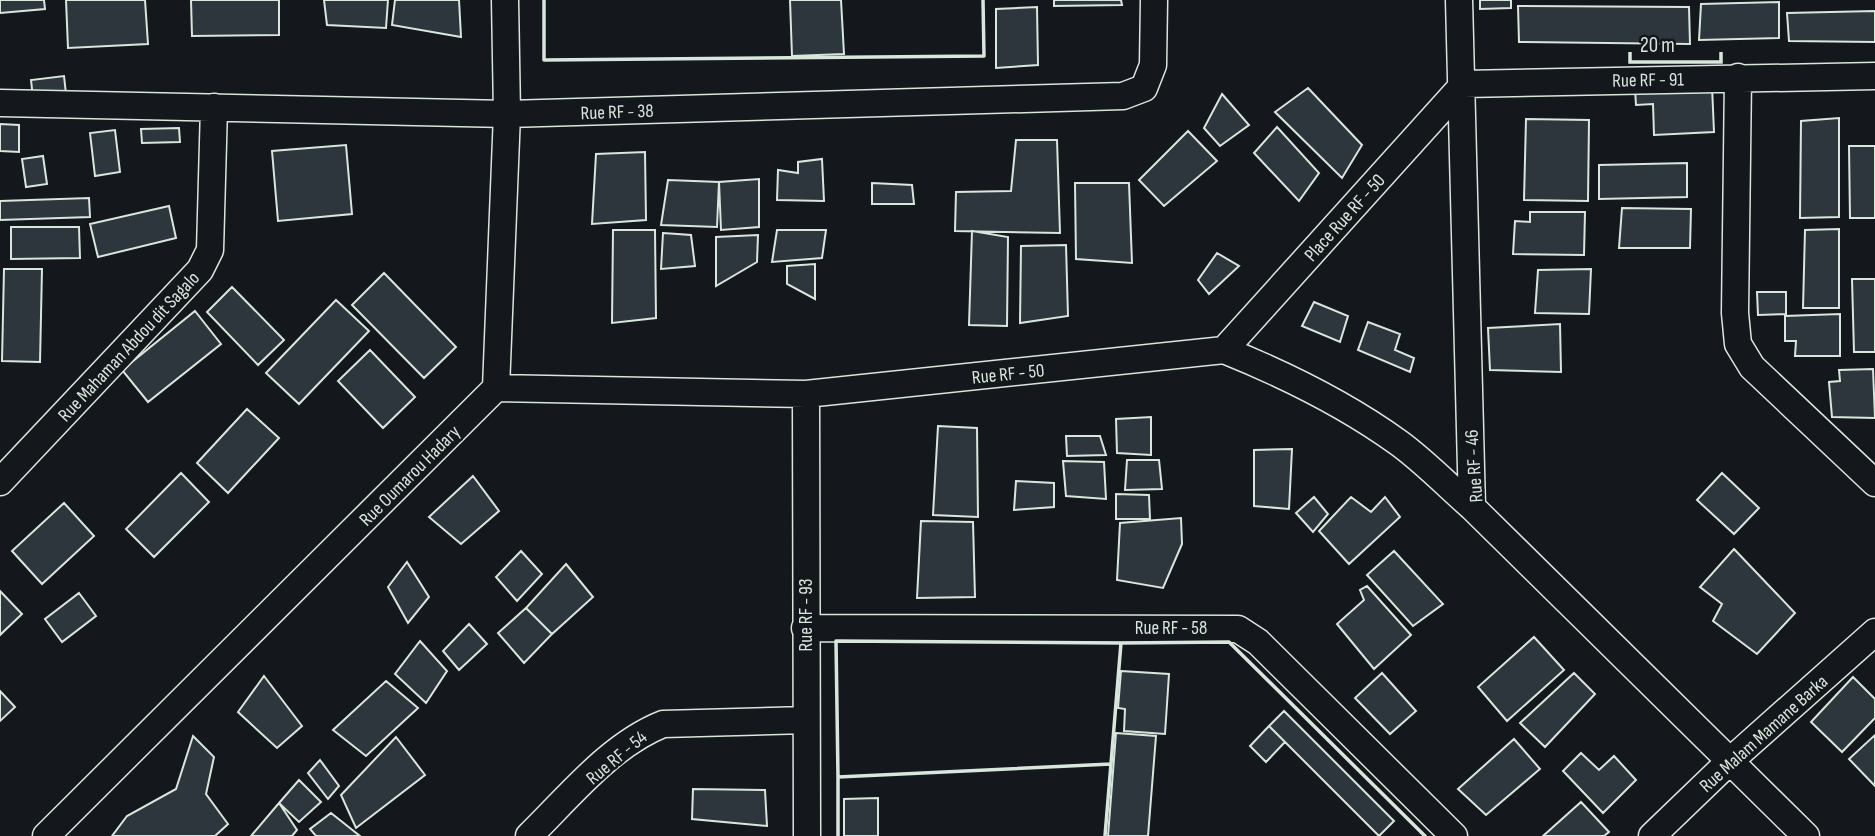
<svg xmlns="http://www.w3.org/2000/svg" width="1875" height="836" viewBox="0 0 1875 836" font-family="'Sofia Sans Condensed',sans-serif">
<style>
.building{fill:#2c363c;stroke:#d8e6dc;stroke-width:2}
.lines{fill:none;stroke-linecap:round;stroke-linejoin:round}
.minor-casing{stroke:#d8e6dc;stroke-width:29}
.minor{stroke:#14181c;stroke-width:26}
.wall{stroke:#d8e6dc;stroke-width:3.5}
.labels{text-anchor:middle;stroke-width:5;stroke-linejoin:round;paint-order:stroke}
.street-label{font-size:19px;fill:#d8e6dc;stroke:#14181c}
</style>
<rect width="100%" height="100%" fill="#14181c"/>
<!-- building -->
<path class="building" d="M0,0H44L45,9L0,13Z
M66,0H145L148,44L68,48Z
M191,0H279V35L192,36Z
M324,0H388L386,28L327,25Z
M395,0H459L461,37L392,25Z
M790,0H841L844,54L792,56Z
M1054,0H1121L1122,5L1054,6Z
M1480,0H1511V8L1480,9Z
M1779,2V38L1699,40L1701,4Z
M1518,6L1689,7L1690,44L1519,42Z
M1037,7L1038,65L996,68V9Z
M1875,11V42L1789,41L1787,13Z
M64,76L66,94L33,98L31,80Z
M1712,86L1714,132L1654,135L1653,104L1636,105L1635,89Z
M1308,88L1362,145L1342,178L1275,112Z
M1222,94L1249,125L1220,146L1204,128Z
M1839,118V217L1800,218L1801,121Z
M1526,119L1589,120L1588,201L1524,200Z
M0,124L19,125V152L0,151Z
M1277,127L1319,173L1299,201L1254,153Z
M179,128L180,142L142,143L141,129Z
M115,130L120,172L95,176L90,133Z
M1188,131L1217,161L1164,206L1139,180Z
M1016,140H1057L1060,233L955,231L956,192L1011,191Z
M346,145L352,214L278,221L272,151Z
M1849,146H1875V218H1850Z
M645,152L646,220L592,224L596,154Z
M43,156L47,184L26,187L22,159Z
M822,159L824,201L777,200L778,170L798,173V162Z
M1687,163V197L1599,199V165Z
M759,179V227L721,230L719,182Z
M668,180L719,182L717,227L661,225Z
M872,183L912,185L914,204H872Z
M1075,183H1129L1132,263L1076,259Z
M89,198L90,217L0,220V201Z
M169,206L176,238L98,257L90,224Z
M1622,208L1691,209L1690,248H1619Z
M1530,212H1585L1584,255L1513,254L1515,221L1530,222Z
M11,227H79L80,258L11,259Z
M1839,229V308H1803L1805,230Z
M613,230H655L656,318L612,323Z
M777,230H826L822,258L772,262Z
M972,231L1008,237L1007,326L969,325Z
M663,233L691,235L695,266L661,269Z
M758,235L757,262L716,286V237Z
M1066,245L1068,316L1020,323L1021,246Z
M1217,253L1239,266L1209,294L1198,280Z
M815,264V299L787,284V266Z
M4,269H42L40,362L2,361Z
M1591,269L1589,314L1535,313L1538,270Z
M384,273L456,347L424,378L352,305Z
M1852,279H1875V352H1854Z
M232,287L284,340L258,365L207,312Z
M1757,292H1786V314L1758,315Z
M336,300L369,331L299,404L266,373Z
M1314,302L1348,316L1340,342L1302,326Z
M195,311L221,344L148,402L122,370Z
M1840,314V356H1795L1796,341H1785V316Z
M1368,322L1400,334L1395,350L1414,358L1410,372L1358,350Z
M1560,324L1561,372L1490,370L1488,328Z
M370,350L415,397L383,428L338,381Z
M1873,369L1875,418L1832,417L1829,382L1840,381L1839,370Z
M247,409L279,438L228,493L197,463Z
M1151,417V455L1117,453L1116,419Z
M938,426L977,428L978,517L933,515Z
M1066,436H1100L1106,455L1067,456Z
M1292,449L1289,509L1254,506V450Z
M1127,460H1159L1162,489L1125,490Z
M1063,461L1104,462L1106,499L1066,496Z
M181,473L209,502L154,557L126,529Z
M1722,473L1759,508L1734,534L1697,500Z
M473,476L499,511L461,544L429,517Z
M1016,481L1054,483V507L1014,510Z
M1116,494L1149,495L1150,519H1116Z
M1314,497L1328,514L1313,532L1296,513Z
M1351,497L1371,512L1385,497L1400,517L1349,564L1319,531Z
M64,503L94,536L42,584L12,551Z
M1181,518L1182,544L1163,588L1117,580L1120,523Z
M921,521L973,522L975,597L917,598Z
M1734,549L1795,613L1757,654L1713,621L1722,604L1700,587Z
M521,551L542,574L517,601L496,577Z
M1394,551L1443,604L1413,626L1367,575Z
M407,562L429,597L408,623L388,587Z
M566,564L593,597L552,634L526,608Z
M1367,586L1411,635L1374,669L1337,624L1364,600L1360,590Z
M0,591L22,614L0,635Z
M79,593L96,616L62,642L45,619Z
M526,608L552,634L524,663L498,633Z
M469,624L487,644L459,670L443,651Z
M1534,637L1564,670L1507,721L1478,687Z
M420,641L447,671L426,703L395,674Z
M1121,671L1169,674L1165,734L1124,731L1125,709L1118,708Z
M1382,673L1416,711L1390,734L1355,698Z
M1574,673L1595,694L1545,747L1520,723Z
M264,676L302,726L277,748L238,712Z
M1853,677L1875,699V718L1842,752L1811,722Z
M386,681L418,708L366,756L333,730Z
M0,691L15,707L0,721Z
M1284,711L1394,821L1379,836L1269,726Z
M1269,726L1285,742L1266,762L1250,746Z
M1116,733L1156,736L1148,836H1108Z
M1875,735V786L1849,759Z
M193,736L214,757L206,794L228,824L215,836H112L127,816L176,789Z
M396,737L425,775L356,828L341,795Z
M1514,739L1540,769L1486,815L1458,789Z
M1581,753L1599,770L1614,756L1636,780L1603,813L1563,771Z
M320,760L339,786L328,799L308,773Z
M299,780L321,802L299,822L279,803Z
M693,789L765,790L767,826L692,819Z
M878,798V836H844V799Z
M1581,802L1609,832L1604,836H1543Z
M279,803L297,830L292,836H251Z
M331,813L360,836H316L310,829Z"/>
<g class="lines">
<!-- minor casing -->
<g class="minor-casing">
<path id="minor" d="M1459,0L1472,507L1806,836
M1738,77L1735,313L1738,344L1752,367L1875,483
M0,103L507,114L1123,96L1144,88L1153,65L1154,0
M1224,350L1464,84L1875,76
M496,388L806,394L1224,350C1286,375 1345,404 1399,443C1425,462 1448,486 1472,507
M806,394L807,836
M0,482L200,270L210,250L214,107
M805,628L1238,629L1258,642L1454,836
M46,836L496,388L507,114L505,0
M529,836C569,797 610,745 663,724L806,720
M1652,836L1730,761L1875,632"/>
</g>
<!-- minor -->
<use href="#minor" class="minor"/>
<!-- wall -->
<path class="wall" d="M544,0V60L984,56L983,0
M838,777L836,641L1121,643
M838,836V777L1111,764
M1105,836L1121,643L1229,642L1425,836"/>
</g>
<g class="labels">
<!-- street labels -->
<g class="street-label">
<text transform="translate(1648 79) rotate(-1)" y="7">Rue RF - 91</text>
<text transform="translate(617 111) rotate(-2)" y="7">Rue RF - 38</text>
<text transform="translate(1344 217) rotate(-48)" y="7">Place Rue RF - 50</text>
<text transform="translate(128 346) rotate(-47)" y="7">Rue Mahaman Abdou dit Sagalo</text>
<text transform="translate(1008 373) rotate(-6)" y="7">Rue RF - 50</text>
<text transform="translate(1473 466) rotate(-94)" y="7">Rue RF - 46</text>
<text transform="translate(409 475) rotate(-45)" y="7">Rue Oumarou Hadary</text>
<text transform="translate(805 615) rotate(-90)" y="7">Rue RF - 93</text>
<text x="1171" y="634">Rue RF - 58</text>
<text transform="translate(1763 733) rotate(-42)" y="7">Rue Malam Mamane Barka</text>
<text transform="translate(616 757) rotate(-40)" y="7">Rue RF - 54</text>
</g>
</g>
<!-- scale -->
<path d="M1630 52v10h91v-10" fill="none" stroke="#d8e6dc" stroke-width="3.5"/>
<text x="1640" y="52" font-size="21" fill="#d8e6dc" stroke="#14181c" stroke-width="5" paint-order="stroke">20 m</text>
</svg>
